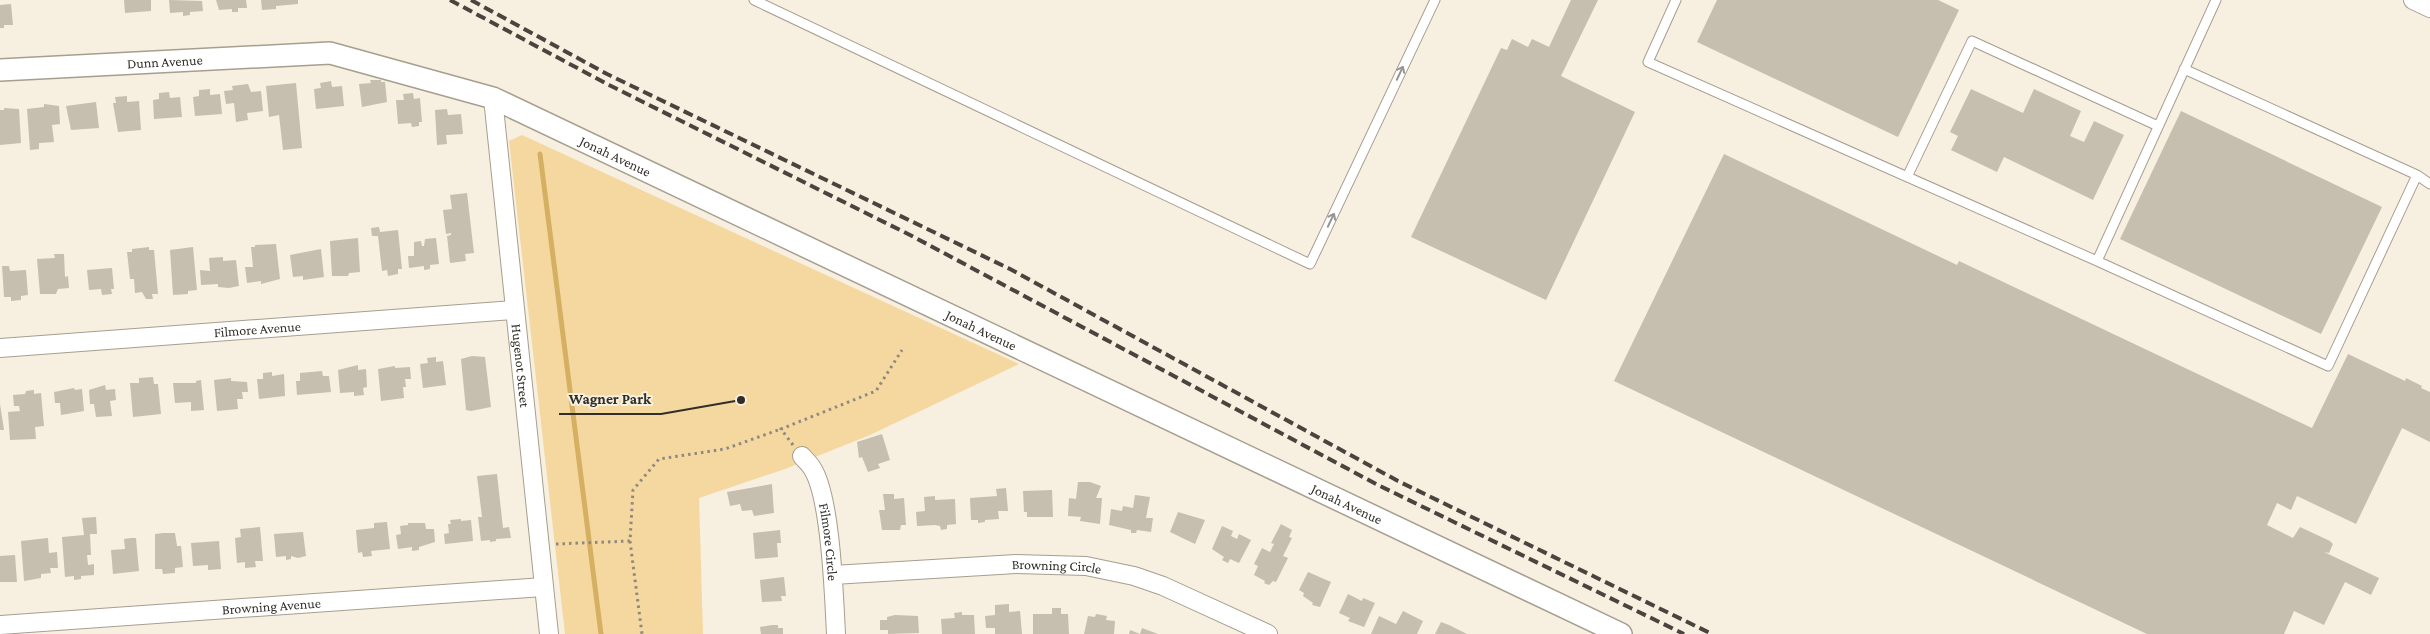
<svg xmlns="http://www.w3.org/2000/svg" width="2430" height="634" viewBox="0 0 2430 634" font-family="'Crimson Pro',serif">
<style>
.green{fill:#f5d89f}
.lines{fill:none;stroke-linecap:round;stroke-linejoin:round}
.stream{stroke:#d5b063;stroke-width:5}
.building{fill:#c6beaf}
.service-casing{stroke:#a69e8f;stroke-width:11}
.minor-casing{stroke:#a69e8f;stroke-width:20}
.tertiary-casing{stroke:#a69e8f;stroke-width:24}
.path{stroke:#8f897f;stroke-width:3;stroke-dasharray:2.5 4;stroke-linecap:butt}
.service{stroke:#fff;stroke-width:9}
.minor{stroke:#fff;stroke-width:18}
.tertiary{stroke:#fff;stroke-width:21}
.rail{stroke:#49453e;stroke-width:4;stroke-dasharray:10 5;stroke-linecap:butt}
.oneway{stroke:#989694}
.labels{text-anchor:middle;stroke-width:4;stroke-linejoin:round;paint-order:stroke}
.street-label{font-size:14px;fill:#312e28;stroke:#f7efdf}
.leader{fill:none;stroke:#312e28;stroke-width:2}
.callout-dot{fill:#312e28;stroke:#f7efdf;stroke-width:2}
.callout-label{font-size:15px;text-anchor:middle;font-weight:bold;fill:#312e28;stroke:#f7efdf;stroke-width:4;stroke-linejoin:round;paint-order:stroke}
</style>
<rect width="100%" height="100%" fill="#f7efdf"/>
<!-- green -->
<path class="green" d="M522,135L1019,364L870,435L785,469L699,498L703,634H565L509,141Z"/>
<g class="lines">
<!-- stream -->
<path class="stream" d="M540,154L601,634"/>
</g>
<!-- building -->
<path class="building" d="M124,0H151V11L125,13Z
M169,0L202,1L203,11L190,12V15L183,16V12L170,13Z
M216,0H246L247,8H238V12H232V9L219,10Z
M261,0H298V4L276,6V9L262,10Z
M1571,0H1598L1561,76L1635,112L1546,300L1411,237L1501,48L1507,50L1512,39L1528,47L1532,39L1549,47Z
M1717,0H1938L1959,10L1898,137L1697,42Z
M11,4L13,25H4V28H0V5Z
M370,80H381V82H385L387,102L362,107L359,84L371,83Z
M331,81L332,87L342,86L344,106L316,109L314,89L321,88L320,83Z
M296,83L302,148L283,150L279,115L269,117L266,86Z
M248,84L251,92L261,91L263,111L247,113L248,120L236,122L234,103L226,104L224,91L233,90L232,86Z
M210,89V95L220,94L222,114L195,116L193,97L199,96V90Z
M1971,89L2023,113L2034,89L2081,111L2070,136L2084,142L2094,121L2124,135L2093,200L2004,157L1997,172L1951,150L1958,136L1950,132Z
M169,92L170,98L180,97L182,117L154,119L153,100L159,99V93Z
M413,93L414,99L420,98L422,122H419V126L412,127L411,123L398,124L396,100H404L403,94Z
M127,96V102L139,101L141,130L118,132L113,103H116L115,97Z
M96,102L99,128L71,130L66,106Z
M44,104L59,106L60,124L52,125L54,142L39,143V149L30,150L27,109L44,107Z
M4,108L19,109L21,143L0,145V110H4Z
M447,109L448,115L461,114L463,134L446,135L447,144L437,145L435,110Z
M2181,111L2382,207L2321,334L2120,239Z
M1724,154L1957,265L1959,261L2312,428L2348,354L2405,381L2406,378L2422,386L2421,388L2430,392V442L2402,428L2356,524L2297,496L2291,510L2277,503L2267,525L2293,538L2300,527L2330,541L2333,544L2329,553L2324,552L2379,578L2371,595L2345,582L2324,625L2294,611L2284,634H2147L1614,381Z
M467,193L474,253L465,254L466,261L450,263L447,236L451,235V233L446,234L443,210L452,209L450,195Z
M379,227L380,232L398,230L402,269H398V274L388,276L387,270L382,271L378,236H372L371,228Z
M358,238L360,272L349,273L348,276H332L330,241Z
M436,238L439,264L430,265V269L424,270V266L409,268L408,256H414V242L421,241L422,246H424L425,239Z
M276,244L280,279L261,284V281L247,283L245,267H253L251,247H255V245Z
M149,247V250H154L158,294H152L153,299H146L142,292L135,293L134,279H130L127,252H132V249Z
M193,247L197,290L188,291V294L173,295L170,250Z
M321,249L324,277L303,280V276L293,277L290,255Z
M54,254H64L65,277L68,276L69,288L58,289L56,294H40L37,259L55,258Z
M223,257V261L236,260L239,286L229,288L218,287V284L201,285L200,270L210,271L209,258Z
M2,266H9L10,271L26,270L28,295L21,296V300L11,301V297H4Z
M112,268L114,289H111L112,294L102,295L101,289L89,290L87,270Z
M472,356L485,357L491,407L471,411L466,410L461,359Z
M436,357V362L443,361L446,385L423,388L420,364L428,363L427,358Z
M358,365V370L366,369L367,387L363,388L364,395L354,396V392L340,393L338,370Z
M395,366V368L410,367L411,379H405L406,387H403L404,398L381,401L378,369Z
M322,371L323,376H329L331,392L297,395L296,381H300V373Z
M272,372V376L284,374L285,396L259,399L257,379H263V373Z
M153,377L154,384H158L161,414L133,417L130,383H139V378Z
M231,378V381L247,382L248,392H242L243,399H237L238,409L217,411L214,380Z
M201,380L204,410L191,411V402L175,403L173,383H196V381Z
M105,385L106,390L115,389L116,400L110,401L112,416L96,417L94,404H90L89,390Z
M74,388L75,390L82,389L84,411L61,415L60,403H55L54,392Z
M34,390V394L41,393L44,426L35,427L36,439L10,440L8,412L20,411L19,406H14L13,395L25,394L26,391Z
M0,404L4,430H0Z
M882,434L890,460L878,464L880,468L868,472L862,457L859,458L857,442Z
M497,474L503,528L509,527L511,538L496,539V541L490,542V540L481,541L478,517H482L477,476Z
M1078,482H1090L1101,486L1096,498H1102L1100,524L1080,521L1081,517L1068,516L1069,498L1076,499Z
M772,484L774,513L754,516L752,510L742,511L740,504L730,506L727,492Z
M1006,488L1008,511H998L999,519L985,520V522L978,523V520H971L970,498L997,496L996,489Z
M1052,490L1053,517H1027V512H1024L1023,491Z
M883,494H894V499L904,498L906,525H901L900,530H882L879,510H885Z
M1135,495L1150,497L1146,518H1153L1151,532L1137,530L1136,533H1131V530L1109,525L1111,509L1122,511L1123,506L1133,508Z
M935,496V500L955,499L956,524L947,525V529L941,530L940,526L935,525L917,526L916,512L925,511L924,497Z
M1178,512L1205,520L1195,544L1170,532Z
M96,517L97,534H90L91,555H87L88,565L94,564V575L81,576V579L74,580V576L65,577L62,537L84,535L82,518Z
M461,519V521L471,520L473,541L445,544L444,534L449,533L448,524H451L450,520Z
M387,522L390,549L371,551L372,556L363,557L362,552L358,553L356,530L374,528V523Z
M408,523H425L426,529H434L435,542L419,547V550L412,551V547L398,549L396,535L401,534L400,526L408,525Z
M1281,524L1292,530L1289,537L1292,538L1283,556L1288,558L1276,582L1273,581L1269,585L1264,583L1265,581L1254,575L1258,566L1254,564L1262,548L1270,552L1274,544L1271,543Z
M1222,526L1233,531L1231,536L1237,539L1239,534L1251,540L1239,563L1230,559L1228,563L1222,560L1224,557L1212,549Z
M260,527L263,561H255L256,567L245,568V562L237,563L235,538L241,537L240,529Z
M780,530L781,543H777L778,557L755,559L753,533Z
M303,532L306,556L298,558L291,556V559L286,560V556L276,557L274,534Z
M163,533H175L177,546H181L183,567L175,568V573L163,574L162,569H155V534Z
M48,538L49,553L57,552L58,568H50L51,573L41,574V578L24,581L21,541Z
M131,538H136L139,571L113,574L111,550L125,549L124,539Z
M219,541L221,569L208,570V565L193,566L191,543Z
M15,555L17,582H0V556Z
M1308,572L1331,582L1320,607L1312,605L1313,603L1303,596L1304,593L1299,590Z
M784,577L786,596H781L782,601L762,602L760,580Z
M1348,594L1362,601L1363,598L1375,603L1364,627L1348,621L1350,618L1339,613Z
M1009,604V612L1020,611L1022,634H995V628H986L985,616L995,615V605Z
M1052,608H1061V614H1068L1069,634H1033V614H1052Z
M1403,611L1423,621L1417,634H1371L1379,616L1396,624Z
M962,612V615H974L975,634H942L941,619L955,618L954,613Z
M1096,614L1107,616L1106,620L1115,621L1114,634H1084L1088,616L1095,617Z
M895,615L918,616L919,633L888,634V630H880V620H887V617Z
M1441,622L1449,625L1467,634H1435Z
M772,625H778V628H783V634H761L760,627Z
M1142,628L1158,634H1129L1130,630L1140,634Z"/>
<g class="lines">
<!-- service casing -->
<g class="service-casing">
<path id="service" d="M754,0L1310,264L1435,0
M1676,0L1648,62L2097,261
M2184,69L2417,175L2328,366L2097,261L2216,0
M2417,175L2430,184
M1907,177L1972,41L2158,126"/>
</g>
<!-- minor casing -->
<g class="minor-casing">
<g id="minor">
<path d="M2413,0L2430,8"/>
<path id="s1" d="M493,98L549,634"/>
<path id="s2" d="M0,348L514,310"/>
<path id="s3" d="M802,456C805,460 810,464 812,468C831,496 834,598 836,634"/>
<path id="s4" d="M833,575L1016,564L1086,566L1134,576L1163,586L1268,634"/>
<path id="s5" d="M0,625L543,587"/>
</g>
</g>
<!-- tertiary casing -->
<g class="tertiary-casing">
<g id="tertiary">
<path id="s6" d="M0,70L330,53L493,98L1621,634"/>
</g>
</g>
<!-- path -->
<path class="path" d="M793,445L781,429L876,391L902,350
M630,541L642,634
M556,544L630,541L633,490L659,459L725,449L781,429"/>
<!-- service -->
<use href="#service" class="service"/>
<!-- minor -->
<use href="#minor" class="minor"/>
<!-- tertiary -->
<use href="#tertiary" class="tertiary"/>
<!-- rail -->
<path class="rail" d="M450,0L609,85L912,236L1378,485L1684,634
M471,0L607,74L1010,269L1398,481L1712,634"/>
</g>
<!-- one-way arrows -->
<defs><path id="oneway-shaft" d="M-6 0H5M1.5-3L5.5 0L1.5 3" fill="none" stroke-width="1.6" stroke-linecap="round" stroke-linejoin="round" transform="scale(1.25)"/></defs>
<g class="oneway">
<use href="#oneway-shaft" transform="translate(1400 73) rotate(-65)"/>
<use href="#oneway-shaft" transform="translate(1331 220) rotate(-65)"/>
</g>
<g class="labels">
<!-- street labels -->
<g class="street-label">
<text dy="5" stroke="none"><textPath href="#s6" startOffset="165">Dunn Avenue</textPath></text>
<text dy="5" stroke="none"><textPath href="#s6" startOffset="635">Jonah Avenue</textPath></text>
<text dy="5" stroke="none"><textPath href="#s6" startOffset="1040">Jonah Avenue</textPath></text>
<text dy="5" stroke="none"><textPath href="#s2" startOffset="258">Filmore Avenue</textPath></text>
<text dy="5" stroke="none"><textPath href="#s1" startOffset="269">Hugenot Street</textPath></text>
<text dy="5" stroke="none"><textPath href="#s6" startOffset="1445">Jonah Avenue</textPath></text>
<text dy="5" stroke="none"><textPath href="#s3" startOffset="92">Filmore Circle</textPath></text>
<text dy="5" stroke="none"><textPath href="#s4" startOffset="224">Browning Circle</textPath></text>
<text dy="5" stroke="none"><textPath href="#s5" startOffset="272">Browning Avenue</textPath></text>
</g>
</g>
<!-- callouts -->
<path class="leader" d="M741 400L661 414H559"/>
<circle class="callout-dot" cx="741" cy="400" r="5"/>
<g class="callout-label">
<text x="610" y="404">Wagner Park</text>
</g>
</svg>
